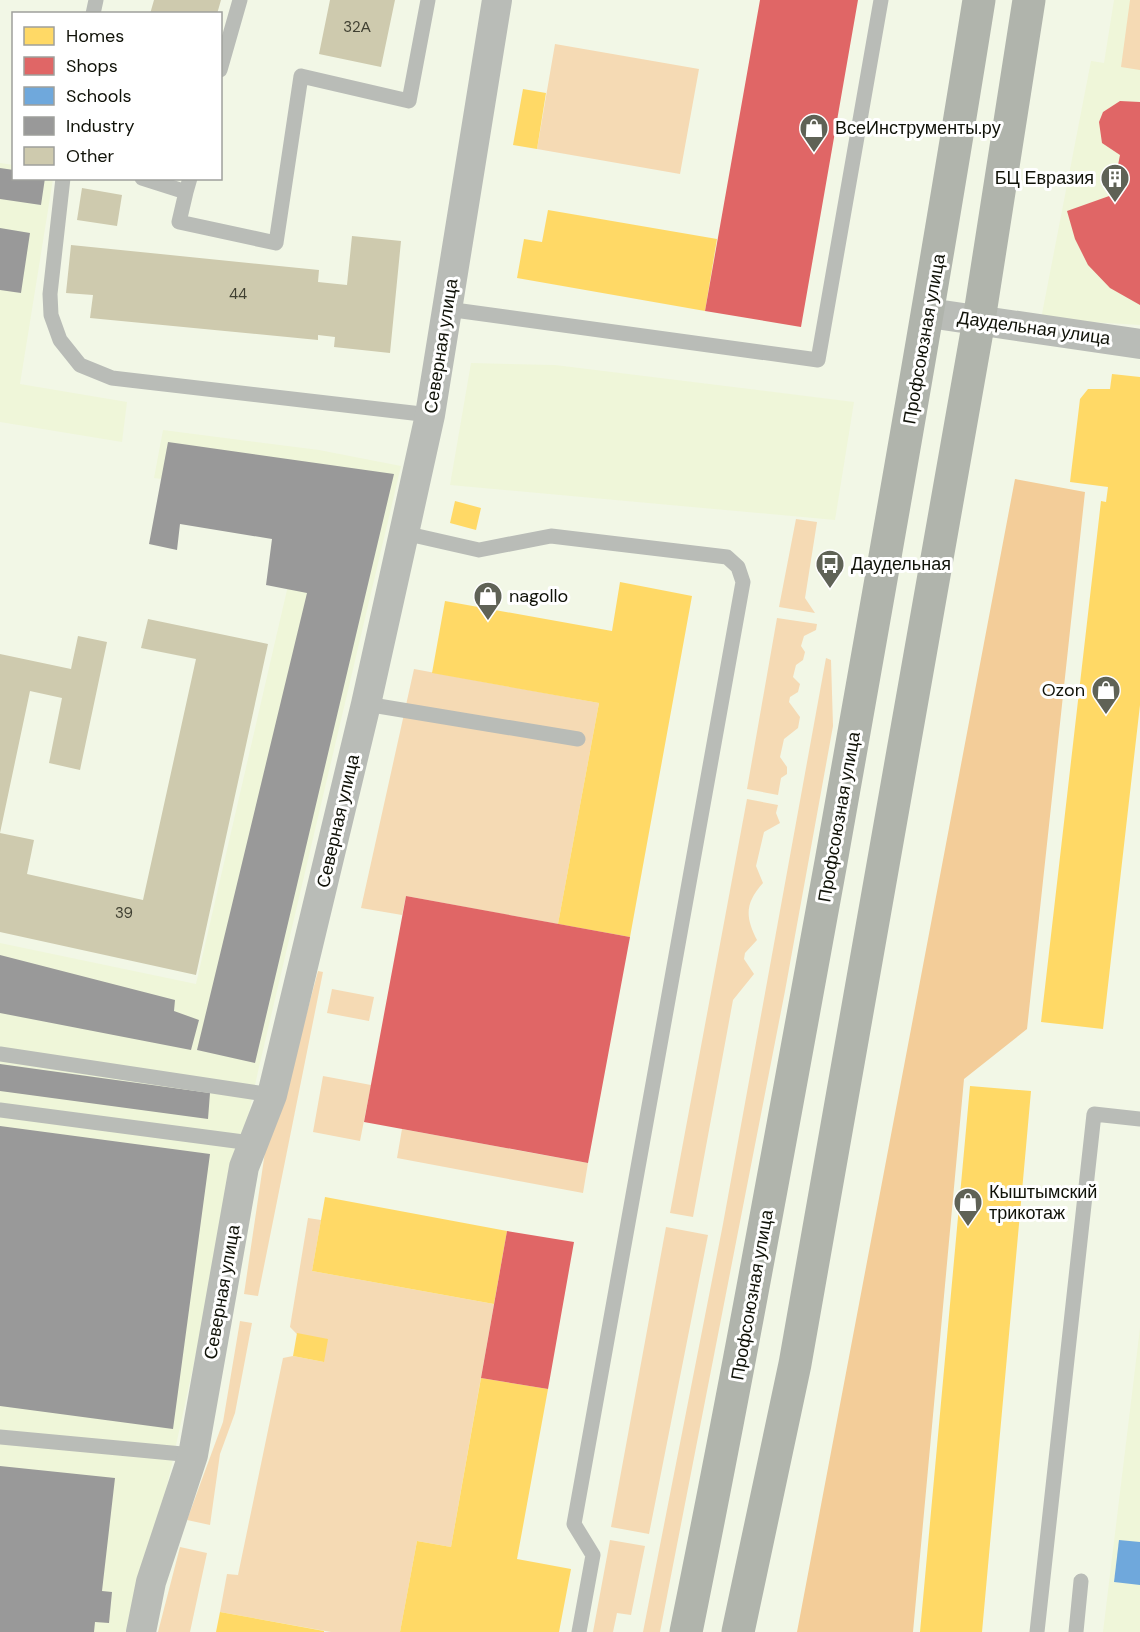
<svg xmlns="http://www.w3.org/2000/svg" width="1140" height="1632" viewBox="0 0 1140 1632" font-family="'DM Sans',sans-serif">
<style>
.built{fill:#eff6d9}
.green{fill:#f5dab4}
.forest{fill:#f3cd99}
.homes{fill:#ffd966}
.shops{fill:#e06666}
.schools{fill:#6fa8dc}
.industry{fill:#999}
.building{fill:#cecaae}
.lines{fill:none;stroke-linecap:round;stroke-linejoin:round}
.lane{stroke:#b9bcb7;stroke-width:15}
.street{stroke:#b9bcb7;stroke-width:30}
.primary{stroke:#b0b4ac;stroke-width:33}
.labels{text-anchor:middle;stroke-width:6;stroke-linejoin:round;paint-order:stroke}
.number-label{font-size:15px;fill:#404032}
.poi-label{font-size:18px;fill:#101208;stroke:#fff;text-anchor:start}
.street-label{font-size:18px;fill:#101208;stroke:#fff}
</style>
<rect width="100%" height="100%" fill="#f2f7e6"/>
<!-- built -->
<path class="built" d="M1114,0H1140V325L1041,319L1091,61L1104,63Z
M0,163L13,165L14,178L53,179L20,384L127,402L122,442L0,422Z
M471,363L555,365L854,402L835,520L450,485Z
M163,430L319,450L401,466L259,1067L135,1632H0V943L196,984L308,499L154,478Z
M1140,1328V1632H1103Z"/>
<!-- green -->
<path class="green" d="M1130,0H1140V70L1121,67Z
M555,44L699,69L680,174L537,149Z
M796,519L817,522L805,598L815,613L779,607Z
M777,618L817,624L816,630L804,636L801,646L805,652L803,660L796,665L793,677L800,684L798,692L790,697L789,702L800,717L798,728L784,739L780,757L787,767V774L781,778L778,795L747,789Z
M826,658L831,660L833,726L785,991L660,1632H643L723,1224Z
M414,669L599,703L558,924L406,896L402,915L361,908Z
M747,799L778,805L776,813L780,823L764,832L756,866L763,883C745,903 745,917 757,940L745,953L744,959L754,974L733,1000L693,1217L670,1213Z
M318,971L323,972L258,1296L244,1294L270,1118L300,1038Z
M332,989L374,997L369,1021L327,1013Z
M323,1076L371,1085L360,1141L313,1132Z
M402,1129L588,1163L583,1193L397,1158Z
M308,1218L321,1220L312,1271L494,1304L451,1547L417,1541L400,1632H331L220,1612L227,1574L238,1575L283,1358L293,1356L324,1362L290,1327Z
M666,1227L708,1235L649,1534L611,1527Z
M240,1321L252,1323L235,1413L220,1454L210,1525L187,1520L223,1422Z
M610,1540L645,1546L631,1615L617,1613L613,1632H593Z
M180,1547L207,1553L190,1632H158Z"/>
<!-- forest -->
<path class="forest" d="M1015,479L1085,492L1027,1029L964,1079L913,1632H797Z"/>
<!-- homes -->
<path class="homes" d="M523,89L546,93L537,149L513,145Z
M548,210L717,239L705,311L517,278L524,239L542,242Z
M1112,374L1140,377V705L1103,1029L1041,1022L1101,501L1106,502L1108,487L1070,482L1080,399L1088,389H1110Z
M455,501L481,508L476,530L450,523Z
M620,582L692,596L630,937L558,924L599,703L432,673L445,601L612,631Z
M970,1086L1031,1091L1026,1147L982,1632H920Z
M325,1197L507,1231L494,1304L312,1271Z
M297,1333L328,1339L324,1362L293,1356Z
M481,1378L548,1389L517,1559L571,1569L559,1632H400L417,1541L451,1547Z
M220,1612L324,1631V1632H216Z"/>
<!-- shops -->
<path class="shops" d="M760,0H858L801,327L705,311Z
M1120,101L1140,102V305L1110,288L1088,265L1075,239L1067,211L1112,195L1120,155L1102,143L1099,122L1103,112Z
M406,896L630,937L588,1163L364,1122Z
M507,1231L574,1242L548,1389L481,1378Z"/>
<!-- schools -->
<path class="schools" d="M1119,1540L1140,1542V1585L1114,1582Z"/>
<!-- industry -->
<path class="industry" d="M0,168L14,170V178H45L41,205L0,199Z
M0,228L30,233L21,293L0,290Z
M168,442L394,474L255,1063L197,1050L307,593L266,585L272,539L180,524L177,550L149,544Z
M0,955L175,1000L174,1011L199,1020L191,1050L0,1013Z
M0,1064L210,1093L208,1119L0,1091Z
M0,1126L210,1154L173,1429L0,1406Z
M0,1466L115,1478L102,1591L112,1592L109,1623L95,1622L94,1632H0Z"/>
<!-- building -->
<path class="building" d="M154,0H221L217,14H150Z
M330,0H395L381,67L319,54Z
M82,188L122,195L117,226L77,220Z
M352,236L401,241L390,353L334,347L335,337L318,335V340L90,318L93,295L66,293L71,245L319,270L318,282L347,285Z
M148,619L268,644L196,975L0,932V833L34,840L27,874L143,900L196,659L141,648Z
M78,636L107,642L80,770L49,763L62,698L30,691L0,833V654L71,669Z"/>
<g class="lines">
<!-- lane -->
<path class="lane" d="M93,14L96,0
M220,70L240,0
M63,178L50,294L51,315L60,340L80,365L112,378L430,415
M142,178L186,192L190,178
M186,192L179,222L276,243L301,76L409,101L428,0
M447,309L818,360L881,0
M404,533L479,550L551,536L727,557L738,567L743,582L574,1524L593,1555L579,1632
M366,704L578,739
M0,1054L272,1095
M0,1110L251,1143
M0,1437L193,1455
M1037,1632L1094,1114L1140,1119
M1076,1632L1081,1581"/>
<!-- street -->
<path class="street" d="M929,313L1140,344
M141,1632L151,1582L193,1455L244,1167L272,1095L366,704L404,533L430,415L497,0"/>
<!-- primary -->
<path class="primary" d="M686,1632C738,1376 784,1119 831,862C882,575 933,288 979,0
M738,1632L795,1364L979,320L1029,0"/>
</g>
<!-- icons -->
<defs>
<g id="shop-pin" transform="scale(1.5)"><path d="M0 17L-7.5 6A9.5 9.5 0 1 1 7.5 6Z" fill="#5f6256" stroke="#fff"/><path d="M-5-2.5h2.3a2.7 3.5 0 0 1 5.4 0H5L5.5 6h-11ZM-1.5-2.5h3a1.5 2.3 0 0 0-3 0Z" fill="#fff"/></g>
<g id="building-pin" transform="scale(1.5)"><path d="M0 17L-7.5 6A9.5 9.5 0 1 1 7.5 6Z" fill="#5f6256" stroke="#fff"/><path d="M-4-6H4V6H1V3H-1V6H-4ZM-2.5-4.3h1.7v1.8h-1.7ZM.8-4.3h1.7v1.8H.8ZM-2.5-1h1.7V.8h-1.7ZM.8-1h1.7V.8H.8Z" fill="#fff"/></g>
<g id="bus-pin" transform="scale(1.5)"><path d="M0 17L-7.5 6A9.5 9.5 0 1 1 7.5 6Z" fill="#5f6256" stroke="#fff"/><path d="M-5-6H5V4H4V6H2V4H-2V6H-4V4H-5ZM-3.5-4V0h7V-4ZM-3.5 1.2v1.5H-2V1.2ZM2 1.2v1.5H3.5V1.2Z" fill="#fff"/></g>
</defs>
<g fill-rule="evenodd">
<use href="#shop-pin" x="814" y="128"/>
<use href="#building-pin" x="1115" y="178"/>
<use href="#bus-pin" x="830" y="564"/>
<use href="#shop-pin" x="488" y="596"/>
<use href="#shop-pin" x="1106" y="690"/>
<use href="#shop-pin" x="968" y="1202"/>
</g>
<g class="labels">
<!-- number labels -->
<g class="number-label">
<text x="357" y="32">32А</text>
<text x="238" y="299">44</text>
<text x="124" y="918">39</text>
</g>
<!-- poi labels -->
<g class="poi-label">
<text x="835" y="134">ВсеИнструменты.ру</text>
<text x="1094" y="184" text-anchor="end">БЦ Евразия</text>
<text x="851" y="570">Даудельная</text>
<text x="509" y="602">nagollo</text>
<text x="1085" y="696" text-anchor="end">Ozon</text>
<text x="989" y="1198">Кыштымский<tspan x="989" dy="21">трикотаж</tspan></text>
</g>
<!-- street labels -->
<g class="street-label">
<text transform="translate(1034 328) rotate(8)" y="6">Даудельная улица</text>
<text transform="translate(924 339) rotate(-80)" y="6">Профсоюзная улица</text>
<text transform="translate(441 346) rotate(-81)" y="6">Северная улица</text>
<text transform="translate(839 817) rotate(-80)" y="6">Профсоюзная улица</text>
<text transform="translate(338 821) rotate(-77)" y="6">Северная улица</text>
<text transform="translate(222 1292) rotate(-80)" y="6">Северная улица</text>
<text transform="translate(752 1295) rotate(-80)" y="6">Профсоюзная улица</text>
</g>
</g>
<!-- legend -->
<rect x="12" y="12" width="210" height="168" fill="#ffffff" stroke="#9fa09c" stroke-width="1.5"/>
<rect x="24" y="27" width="30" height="18" fill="#ffd966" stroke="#9fa09c" stroke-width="1.5"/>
<text x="66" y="42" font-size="18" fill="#101208">Homes</text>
<rect x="24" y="57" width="30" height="18" fill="#e06666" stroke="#9fa09c" stroke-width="1.5"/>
<text x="66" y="72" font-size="18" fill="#101208">Shops</text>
<rect x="24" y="87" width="30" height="18" fill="#6fa8dc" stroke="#9fa09c" stroke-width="1.5"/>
<text x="66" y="102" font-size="18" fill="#101208">Schools</text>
<rect x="24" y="117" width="30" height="18" fill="#999999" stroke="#9fa09c" stroke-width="1.5"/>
<text x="66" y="132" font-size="18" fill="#101208">Industry</text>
<rect x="24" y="147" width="30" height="18" fill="#cecaae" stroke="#9fa09c" stroke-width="1.5"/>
<text x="66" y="162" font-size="18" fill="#101208">Other</text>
</svg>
